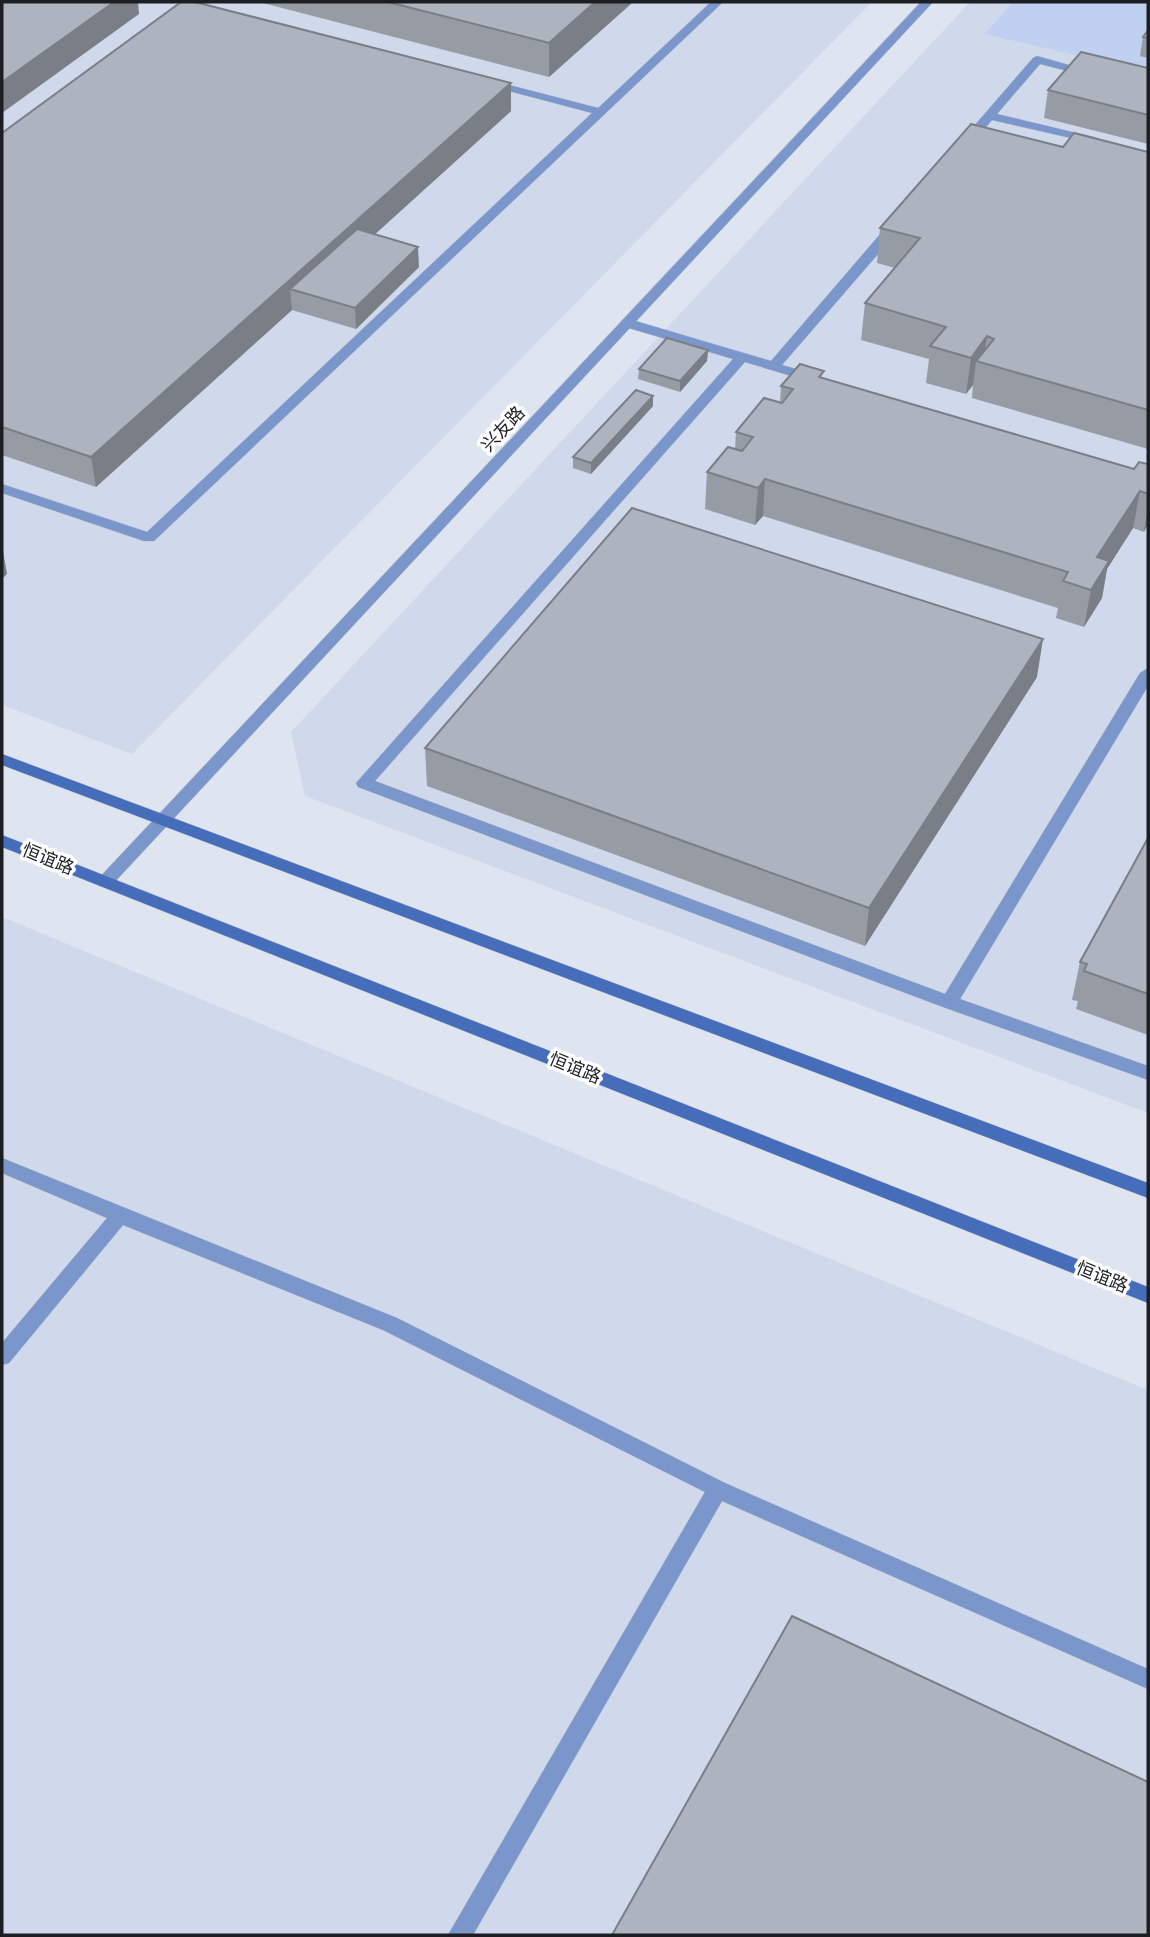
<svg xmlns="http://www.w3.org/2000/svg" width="1150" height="1937" viewBox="0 0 1150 1937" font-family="Manrope,'Noto Sans SC',sans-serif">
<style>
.built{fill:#cfd9eb}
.green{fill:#bfd0f0}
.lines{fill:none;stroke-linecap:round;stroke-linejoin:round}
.service-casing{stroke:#bcc1cb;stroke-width:1}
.tertiary-casing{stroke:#bcc1cb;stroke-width:1}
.secondary-casing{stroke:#bcc1cb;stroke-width:1}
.service{fill:#7a96ca;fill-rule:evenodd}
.tertiary{fill:#7a96ca;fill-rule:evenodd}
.secondary{fill:#466dba;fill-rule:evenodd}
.wall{fill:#969ba4}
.shaded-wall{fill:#7a7e86}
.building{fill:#aeb4bf;stroke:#7a7e86;stroke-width:2}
.labels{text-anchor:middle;stroke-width:7;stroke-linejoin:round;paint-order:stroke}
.street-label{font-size:18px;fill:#1c1e22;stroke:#fff}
</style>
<rect width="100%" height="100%" fill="#dfe5f0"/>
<!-- built -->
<path class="built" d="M2,2H872L132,754L2,705Z
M970,2H1148V1113L305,796L291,732Z
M2,917L1148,1390V1935H2Z"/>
<!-- green -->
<path class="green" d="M1013,2H1148V72L985,34Z"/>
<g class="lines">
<!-- service casing -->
<g class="service-casing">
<path id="service" d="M711,2H723L154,541H144L2,493V484L147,532L592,113L486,85V79L598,108Z
M1037,56L1097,73L1091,77L1040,64L997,114L1097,138V144L992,120L976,139H968V133L1033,58Z
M893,224L898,225V231L782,365L821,376V382H811L745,362L375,781L945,994L1140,673L1148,668V686L960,999L1148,1066V1080L943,1007L358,787L356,783L733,359L622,326V320H632L771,361L888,225Z
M2,1158L397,1318L725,1483L1148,1669V1689L722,1501L473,1935H448L705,1492L383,1330L123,1225L9,1363L2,1365V1343L107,1218L2,1173Z"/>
</g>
<!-- tertiary casing -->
<g class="tertiary-casing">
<path id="tertiary" d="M921,2H933L111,886H99L97,882L99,878Z"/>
</g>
<!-- secondary casing -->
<g class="secondary-casing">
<path id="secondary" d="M2,754L1148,1183V1198L2,765Z
M2,835L1148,1287V1303L2,847Z"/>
</g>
<!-- service -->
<use href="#service" class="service"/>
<!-- tertiary -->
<use href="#tertiary" class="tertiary"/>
<!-- secondary -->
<use href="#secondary" class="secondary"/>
</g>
<!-- wall -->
<path class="wall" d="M259,2H633L549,77Z
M1148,30V58L1140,56L1143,37Z
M1148,68V144L1044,118L1048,90Z
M511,111L375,234L419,267L356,329L292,310L96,487L2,455V133Z
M1063,147L1148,152V449L972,398L973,385L966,394L926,383L929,359L861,340L865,303L895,268L877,263L880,228Z
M708,350L707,361L680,392L638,379L639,369Z
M823,379L1134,469L1148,464V524L1144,532L1133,528L1107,569L1102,598L1084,627L1056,618L1058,608L763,516L755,525L705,509L707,472L735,449L736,432L780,403L781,386Z
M653,396V406L591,474L573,468V457Z
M1037,677L865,946L427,786L425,748Z
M1148,838V1035L1076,1009L1078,1001L1072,1000L1080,962Z"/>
<!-- shaded-wall -->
<path class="shaded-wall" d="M114,2H138L139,14L2,113V82Z
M595,2H633L549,77V43Z
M511,83V111L309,294L290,289L292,310L96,487L91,457Z
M418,247L419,267L356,329L355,308Z
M987,336L983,363L976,361L973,385L966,394L971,358Z
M708,350L707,361L680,392V381Z
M653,396V406L591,474V463Z
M765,479L763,516L755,525L758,488Z
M1140,491L1133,528L1107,569L1102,598L1084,627L1097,557Z
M1148,507V524L1144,532Z
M2,545L7,574L2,579Z
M1043,639L1037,677L865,946L869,908Z"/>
<!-- building -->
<path class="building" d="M2,2H114L2,82Z
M181,2H195L511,83L91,457L2,427V133Z
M388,2H595L549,43Z
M1148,30V38L1143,37Z
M1081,52L1148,68V115L1048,90Z
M971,124L1063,147L1074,133L1148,152V410L976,361L994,339L987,336L971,358L930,346L946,327L865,303L920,238L880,228Z
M357,229L418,247L355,308L290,289Z
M667,338L708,350L680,381L639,369Z
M800,364L824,371L819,377L1134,469L1139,462L1148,464V494L1140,491L1097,557L1109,561L1091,590L1063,581L1068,572L765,479L758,488L707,472L728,447L742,451L753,437L736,432L764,398L782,403L793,389L781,386Z
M636,390L653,396L591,463L573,457Z
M632,508L1043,639L869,908L425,748Z
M1148,838V994L1084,971L1087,964L1080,962Z
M792,1616L1148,1782V1935H612Z"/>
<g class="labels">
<!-- street labels -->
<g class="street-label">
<text transform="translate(503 429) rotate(-47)" y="6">兴友路</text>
<text transform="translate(48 859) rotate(22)" y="6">恒谊路</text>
<text transform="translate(575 1068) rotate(22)" y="6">恒谊路</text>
<text transform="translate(1102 1277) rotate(22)" y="6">恒谊路</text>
</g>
</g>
<!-- border -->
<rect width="1150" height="1937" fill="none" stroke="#1c1e22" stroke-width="7"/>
</svg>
